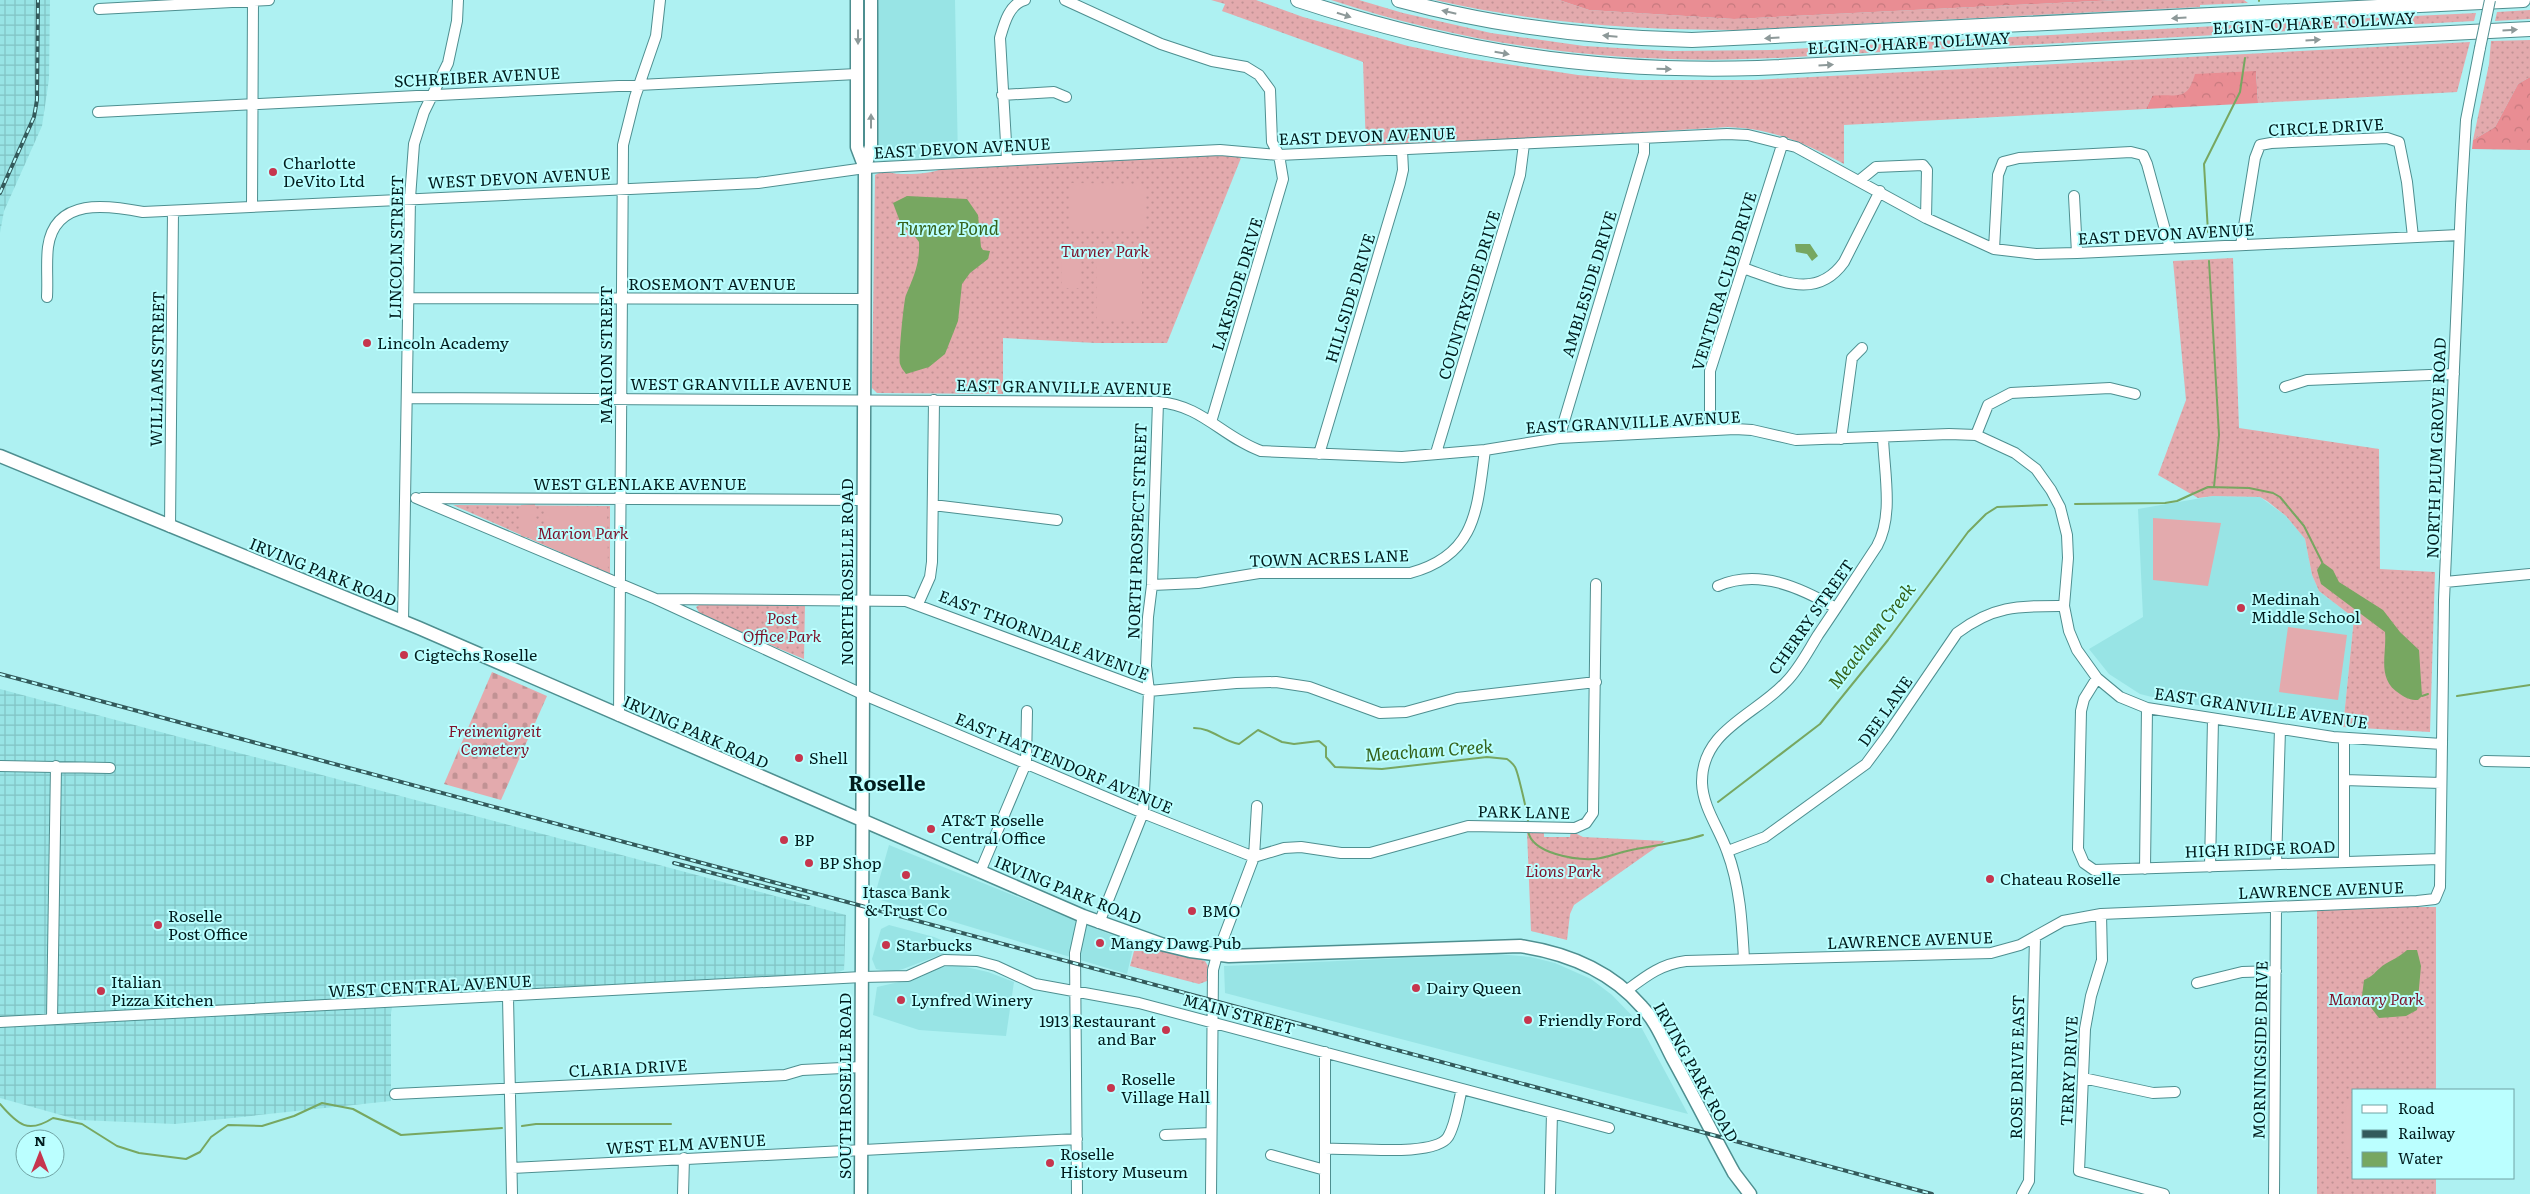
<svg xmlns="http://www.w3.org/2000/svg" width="2530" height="1194" viewBox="0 0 2530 1194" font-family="Literata,serif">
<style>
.built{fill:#98e4e5}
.industrial{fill:url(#industrial-grid)}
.grass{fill:url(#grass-dots)}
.forest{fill:url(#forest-crowns)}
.cemetery{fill:url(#cemetery-stones)}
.garden{fill:#e3aaad}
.water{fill:#77a761}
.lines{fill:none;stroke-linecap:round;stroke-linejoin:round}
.stream{stroke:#77a761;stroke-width:2}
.minor-casing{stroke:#4e8f90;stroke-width:12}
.major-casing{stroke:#4e8f90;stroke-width:15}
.highway-casing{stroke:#4e8f90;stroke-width:16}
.minor{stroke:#fff;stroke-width:10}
.major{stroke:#fff;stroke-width:12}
.highway{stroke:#fff;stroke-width:14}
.rail-casing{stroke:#335a5b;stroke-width:4}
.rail{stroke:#bff;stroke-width:2;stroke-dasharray:5.5;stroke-linecap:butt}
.minor-bridge-casing{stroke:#4e8f90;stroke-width:12;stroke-linecap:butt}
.minor-bridge{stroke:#fff;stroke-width:10}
.oneway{fill:#8d9999}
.poi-dot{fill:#c6364e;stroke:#bff;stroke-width:2}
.labels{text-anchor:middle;stroke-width:4;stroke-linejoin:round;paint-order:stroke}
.street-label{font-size:16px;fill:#011c1d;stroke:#bff}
.poi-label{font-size:16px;fill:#011c1d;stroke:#bff;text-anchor:start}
.park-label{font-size:16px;font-style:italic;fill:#7e1129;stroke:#bff}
.water-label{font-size:18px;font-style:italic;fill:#35621b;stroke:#bff}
.district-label{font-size:21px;font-weight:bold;fill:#011c1d;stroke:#bff}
</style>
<defs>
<pattern id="industrial-grid" width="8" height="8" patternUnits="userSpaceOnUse" patternTransform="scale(1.25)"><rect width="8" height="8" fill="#98e4e5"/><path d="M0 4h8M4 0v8" fill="none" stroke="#81c3c4"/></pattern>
<pattern id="grass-dots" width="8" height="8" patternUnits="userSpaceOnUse" patternTransform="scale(1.25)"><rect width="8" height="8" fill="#e3aaad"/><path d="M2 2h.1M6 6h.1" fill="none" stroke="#c19294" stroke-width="1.8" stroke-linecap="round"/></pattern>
<pattern id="forest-crowns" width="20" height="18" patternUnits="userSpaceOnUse" patternTransform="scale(1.25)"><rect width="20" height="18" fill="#e98d93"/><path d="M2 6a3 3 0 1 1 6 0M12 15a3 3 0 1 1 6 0" fill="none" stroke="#c6797e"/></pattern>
<pattern id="cemetery-stones" width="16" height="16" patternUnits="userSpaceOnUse" patternTransform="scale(1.25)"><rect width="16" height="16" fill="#e3aaad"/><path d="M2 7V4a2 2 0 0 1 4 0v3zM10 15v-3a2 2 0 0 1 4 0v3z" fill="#c19294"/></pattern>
</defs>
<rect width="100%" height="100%" fill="#aef1f2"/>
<!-- built -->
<path class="built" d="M879,0H955L958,162L868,165Z
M2213,496L2260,497L2286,516L2305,539L2312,575L2319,591L2354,618L2343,727L2164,700L2140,694L2109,674L2089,649L2143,617L2138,509Z
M889,845L1134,944L1127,974L874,898Z
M889,925L934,937L946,942L950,951L903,969L891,972L876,969L872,959L881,929Z
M1497,954L1531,957L1555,963L1591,979L1612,995L1639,1023L1688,1114L1225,993L1224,966Z
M957,965L988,972L1014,982L1006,1036L919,1030L873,1015L877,987L921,977L938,968Z"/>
<!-- industrial -->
<path class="industrial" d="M0,0H50L49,79L42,126L4,211L0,233Z
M0,689L846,915L844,970L828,976L394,996L391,1013V1101L175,1124L79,1120L0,1098Z"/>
<!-- grass -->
<path class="grass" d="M1211,0H1256L1303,17L1408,46L1466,58L1578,75L1637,80H1754L2470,42L2457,92L2258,103L2256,71L2191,89L2182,96H2152L2146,109L1844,125V164C1804,143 1774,129 1728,127L1366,149L1363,62L1222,11L1225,4Z
M1331,0H1359L1403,13L1491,33L1584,46L1671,51L1772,50L2253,24L2258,29L2253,33C2141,39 2029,45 1917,50C1835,54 1752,62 1670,59C1555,56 1440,36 1331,0Z
M1435,0H1559L1589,10L1734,19L2117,0H2244L2248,3L2200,5V7L1738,30C1635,30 1535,23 1435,0Z
M2530,10V19L2495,21L2497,12Z
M2476,13L2474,21L2271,32L2268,28L2270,23Z
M2530,40V77L2518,84L2495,127L2473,140L2489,64L2491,41Z
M1230,154L1241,158L1167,343H1096L1003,338V394L877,393L872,388L875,175C886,169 890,174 901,174C914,174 932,174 943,168Z
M2233,258L2239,428L2379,449L2380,569L2435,572L2430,732L2343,727L2354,618L2319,591L2312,575L2305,539L2286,516L2267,501L2260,497L2213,496L2198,498L2158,475L2186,400L2173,261Z
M453,505L610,506V574Z
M702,603L805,604L804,659L701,616L696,607Z
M1544,828V837H1570L1571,831L1583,837L1665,841L1574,905L1570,914L1567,940L1531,931L1527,832Z
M2317,907H2436V1090H2354V1178H2436V1194H2317Z
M1136,944L1205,961L1208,966L1207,981L1199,984L1130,966Z"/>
<!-- forest -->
<path class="forest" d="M1559,0H2116L1734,19L1589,10Z
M2256,71L2258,103L2146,109L2152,96C2177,93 2187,103 2195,74Z
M2530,77V150L2472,149L2473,140L2495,127L2518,84Z"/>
<!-- cemetery -->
<path class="cemetery" d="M492,672L547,696L501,800L444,784Z"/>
<!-- garden -->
<path class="garden" d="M1070,183L1144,184V231L1069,230Z
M1142,246V320H1097L1096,247Z
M1079,259V288H1062L1061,260Z
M535,504L536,537H521V505Z
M545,506L607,507L608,571L545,545Z
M2153,518L2221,523L2208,586L2153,580Z
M2288,627L2347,635L2338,700L2279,692Z
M2350,1102H2354V1160L2344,1155L2346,1107Z"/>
<!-- water -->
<path class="water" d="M907,196L967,199L978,215L981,247L983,250L990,251L988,259L970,273L962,284L958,321L945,354L929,367L906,374C904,371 901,368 900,364C898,360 904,298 906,295C914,276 920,263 919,242L913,234L902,227L893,203Z
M1795,244H1810L1818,256L1812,261L1807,254L1796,252Z
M2322,562L2333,570L2339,582L2383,610L2400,632L2419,650L2422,696L2418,700C2410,700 2406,698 2400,694C2376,679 2387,655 2385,632L2321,584L2317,570Z
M2407,950H2417L2421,966L2417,1010L2406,1016L2379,1018L2362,996L2364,980C2373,976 2373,974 2380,968C2386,962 2399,958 2407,950Z"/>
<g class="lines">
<!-- stream -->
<path class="stream" d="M2259,1V0
M2208,232L2204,164L2240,92L2245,58
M2209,261L2219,435L2214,487
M2075,504L2165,503L2177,501L2208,487L2249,488L2273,493L2280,497L2304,526L2322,562
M2422,696L2428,694
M2457,696L2530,685
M1194,728C1212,728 1222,741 1239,744L1258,730L1282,742L1294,744L1319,741L1326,747V757L1335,767L1382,769L1487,757L1507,759C1510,761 1513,764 1515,767C1518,772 1528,816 1528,821
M1718,802L1820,724L1888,640L1968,532L1986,514L1997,507L2047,505
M1528,831C1532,854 1576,860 1594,859C1608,858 1622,851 1636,849C1658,845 1681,842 1703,835
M0,1104C18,1125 28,1134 53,1118L82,1124L117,1146L139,1153L186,1159L200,1152L211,1137L228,1125L262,1126L294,1116L322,1103L353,1109L401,1135L502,1128
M522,1126L536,1124H671"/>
<!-- minor casing -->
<g class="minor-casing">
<path id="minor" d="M1065,0L1161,44L1212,61L1246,67L1259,75L1270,90L1272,142L1279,155L1283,179L1211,422
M99,9L269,0
M1002,95L1054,92L1066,97
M98,112L857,74
M1007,160L1000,38C1004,24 1009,4 1025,0
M1860,180L1876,167L1923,165L1927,170L1926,218
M2074,196L2077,253
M252,207L253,0
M2241,245L2255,158L2260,145L2271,143L2387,138L2399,142L2407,182L2413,237
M1994,249L1998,175L2003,162L2019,158L2131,152L2143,155L2147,164L2170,248
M1743,268C1779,280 1816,301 1844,262L1880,191
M47,297C48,280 46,263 48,247C55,197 108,205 143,212L758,183L865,168L1018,160L1220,150L1279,155L1727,134L1748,135L1796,147L1926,218L1994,249L2036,254L2077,253L2459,235
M409,298L864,299
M2285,387L2307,380L2454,374
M407,398L1158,402C1202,405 1222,437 1261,451L1402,457L1485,450L1559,438L1735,429L1752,430L1796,440L1949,434L1976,435L2015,453L2036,469L2051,490L2060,507L2067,535L2068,558L2064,606L2069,631L2077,650L2097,678L2120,697L2147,708L2333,737L2442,744
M1710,430V371L1783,142
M1976,435L1988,405L2011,393L2110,388L2135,394
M1559,438L1644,153V139
M1841,439L1852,358L1862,348
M1436,453L1520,175L1524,144
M1319,454L1400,183L1403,170L1402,150
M416,498L656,599L871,698L1143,813L1254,857
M422,498L863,500
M933,505L1057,520
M170,527L173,211
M2445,582L2530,574
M1152,585L1198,583L1259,573H1410C1477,555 1477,509 1485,450
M1718,586C1759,568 1801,588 1836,608
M656,599L906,601L1149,691L1236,683L1276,682L1309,687L1380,713L1406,712L1457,698L1596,682
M918,604L930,577L932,562L934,400
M403,622L410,198L414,144L424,112L448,63L457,21L458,0
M2097,678L2084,699L2081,711L2078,849L2084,863L2094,870L2439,859
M619,716L623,145L635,97L656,36L660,0
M2485,761L2530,762
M0,766L110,768
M2344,780L2441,783
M1728,851L1765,837L1866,764L1886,737L1957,633C1994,605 2019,606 2064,606
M1254,857L1284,848L1301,847L1341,853H1370L1468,826L1575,828L1586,823L1593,813L1596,584
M2344,861V738
M2276,864L2280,729
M2210,867L2213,719
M2145,869L2147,708
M980,872L1026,763L1027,711
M2101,914L2102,960L2091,996L2085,1029L2079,1171L2164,1194
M1099,923L1143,813L1149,691L1146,666L1148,617L1152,585L1158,402
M1744,959C1742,923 1740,885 1727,851C1719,828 1703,808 1702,783C1701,730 1756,715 1786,682C1799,669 1808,651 1818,635C1838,606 1857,576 1877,546C1894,515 1884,472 1883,437
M2197,983L2242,972L2276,971
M1626,991C1646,976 1661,964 1686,961L1991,953L2020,945L2063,921L2101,914L2417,901L2435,899L2440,887L2444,600L2461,205L2466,120L2480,48
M508,997L512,1194
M52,1019L56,766
M0,1022L862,977L908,976L944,960L977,961L996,966L1035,984L1139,1003L1609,1128
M1325,1052V1194
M2083,1078L2153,1093L2175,1092
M395,1094L785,1075L802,1070L862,1067
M1165,1135L1211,1133
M1325,1149C1350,1147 1434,1158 1448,1137C1456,1124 1458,1103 1462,1089
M1271,1155L1325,1170
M512,1168L1077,1139
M683,1194L684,1158
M1077,1194L1075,953L1083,916
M1211,1194L1213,970L1217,955L1254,857L1257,806
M1550,1194L1552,1113
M2022,1194L2029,1181L2035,938
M2274,1194L2276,907"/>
</g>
<!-- major casing -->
<g class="major-casing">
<path id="major" d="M857,0V147L865,168
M0,456L419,628L1083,916L1161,944L1190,951L1229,956L1520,946C1567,953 1610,970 1642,1007C1656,1021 1664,1042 1673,1059C1694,1097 1713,1135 1734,1173L1750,1194
M861,1194L865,168L871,146V0"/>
</g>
<!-- highway casing -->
<g class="highway-casing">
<path id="highway" d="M1298,0C1456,52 1591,73 1758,68L2530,29
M1399,0C1494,26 1593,38 1692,40L2523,0"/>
</g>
<!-- minor -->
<use href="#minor" class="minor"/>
<!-- major -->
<use href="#major" class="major"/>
<!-- highway -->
<use href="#highway" class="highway"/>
<!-- rail casing -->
<g class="rail-casing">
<path id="rail" d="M0,193L34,117L37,100L38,0
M0,674L1932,1194
M674,863L808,898"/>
</g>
<!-- rail -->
<use href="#rail" class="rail"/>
<!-- minor-bridge casing -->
<g class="minor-bridge-casing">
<path id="minor-bridge" d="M2480,48L2490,0"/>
</g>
<!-- minor-bridge -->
<use href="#minor-bridge" class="minor-bridge"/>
</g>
<!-- one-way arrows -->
<defs><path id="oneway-solid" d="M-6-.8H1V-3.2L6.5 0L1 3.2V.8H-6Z" transform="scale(1.25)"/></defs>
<g class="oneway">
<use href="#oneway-solid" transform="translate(1449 12) rotate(-167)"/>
<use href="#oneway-solid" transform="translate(1344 15) rotate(18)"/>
<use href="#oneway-solid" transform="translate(2179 18) rotate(177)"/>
<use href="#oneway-solid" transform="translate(2510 30) rotate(-3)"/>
<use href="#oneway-solid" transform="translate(1610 36) rotate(-175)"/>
<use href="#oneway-solid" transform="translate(858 37) rotate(90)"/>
<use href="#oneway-solid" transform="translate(1772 38) rotate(177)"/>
<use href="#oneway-solid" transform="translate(2313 40) rotate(-3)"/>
<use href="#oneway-solid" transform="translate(1502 53) rotate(10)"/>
<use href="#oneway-solid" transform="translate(1826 65) rotate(-3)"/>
<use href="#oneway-solid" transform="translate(1664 69) rotate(1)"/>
<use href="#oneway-solid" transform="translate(871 121) rotate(-90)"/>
</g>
<!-- markers -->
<g class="poi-dot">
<circle cx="273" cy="172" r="5"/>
<circle cx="367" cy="343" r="5"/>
<circle cx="2241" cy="608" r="5"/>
<circle cx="404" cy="655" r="5"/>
<circle cx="799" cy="758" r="5"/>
<circle cx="931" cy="829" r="5"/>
<circle cx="784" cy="840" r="5"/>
<circle cx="809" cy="863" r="5"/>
<circle cx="906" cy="875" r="5"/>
<circle cx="1990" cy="879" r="5"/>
<circle cx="1192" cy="911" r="5"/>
<circle cx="158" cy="925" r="5"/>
<circle cx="1100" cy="943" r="5"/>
<circle cx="886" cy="945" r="5"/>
<circle cx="1416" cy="988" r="5"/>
<circle cx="101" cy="991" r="5"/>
<circle cx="901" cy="1000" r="5"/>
<circle cx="1528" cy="1020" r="5"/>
<circle cx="1166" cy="1030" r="5"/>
<circle cx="1111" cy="1088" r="5"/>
<circle cx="1050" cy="1163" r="5"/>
</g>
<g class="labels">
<!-- street labels -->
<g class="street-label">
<text transform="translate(2314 23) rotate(-3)" y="6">ELGIN-O'HARE TOLLWAY</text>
<text transform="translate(1909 43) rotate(-3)" y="6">ELGIN-O'HARE TOLLWAY</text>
<text transform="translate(477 77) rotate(-3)" y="6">SCHREIBER AVENUE</text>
<text transform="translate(2326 127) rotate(-3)" y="6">CIRCLE DRIVE</text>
<text transform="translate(1367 136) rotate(-2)" y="6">EAST DEVON AVENUE</text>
<text transform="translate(962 148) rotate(-3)" y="6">EAST DEVON AVENUE</text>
<text transform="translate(519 178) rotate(-3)" y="6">WEST DEVON AVENUE</text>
<text transform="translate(2166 234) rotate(-3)" y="6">EAST DEVON AVENUE</text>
<text transform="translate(396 247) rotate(-89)" y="6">LINCOLN STREET</text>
<text transform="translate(1724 281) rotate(-73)" y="6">VENTURA CLUB DRIVE</text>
<text x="712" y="290">ROSEMONT AVENUE</text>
<text transform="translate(1237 284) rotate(-73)" y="6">LAKESIDE DRIVE</text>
<text transform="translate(1589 284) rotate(-73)" y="6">AMBLESIDE DRIVE</text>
<text transform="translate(1469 295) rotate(-73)" y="6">COUNTRYSIDE DRIVE</text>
<text transform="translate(1350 298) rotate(-73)" y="6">HILLSIDE DRIVE</text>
<text transform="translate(606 355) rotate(-90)" y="6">MARION STREET</text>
<text transform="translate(157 369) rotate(-89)" y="6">WILLIAMS STREET</text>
<text x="741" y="390">WEST GRANVILLE AVENUE</text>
<text transform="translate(1064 387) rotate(1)" y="6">EAST GRANVILLE AVENUE</text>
<text transform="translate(1633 422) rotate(-3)" y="6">EAST GRANVILLE AVENUE</text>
<text transform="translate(2436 448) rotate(-88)" y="6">NORTH PLUM GROVE ROAD</text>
<text x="640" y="490">WEST GLENLAKE AVENUE</text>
<text transform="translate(1137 531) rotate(-88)" y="6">NORTH PROSPECT STREET</text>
<text transform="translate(1329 558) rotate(-2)" y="6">TOWN ACRES LANE</text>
<text transform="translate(323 572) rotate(22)" y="6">IRVING PARK ROAD</text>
<text transform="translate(847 572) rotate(-90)" y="6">NORTH ROSELLE ROAD</text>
<text transform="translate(1811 617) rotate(-55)" y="6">CHERRY STREET</text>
<text transform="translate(1044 635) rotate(21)" y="6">EAST THORNDALE AVENUE</text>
<text transform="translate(2261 708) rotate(8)" y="6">EAST GRANVILLE AVENUE</text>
<text transform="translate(1885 711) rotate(-55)" y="6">DEE LANE</text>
<text transform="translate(696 732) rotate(24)" y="6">IRVING PARK ROAD</text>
<text transform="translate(1064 763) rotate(23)" y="6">EAST HATTENDORF AVENUE</text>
<text transform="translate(1524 812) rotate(1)" y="6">PARK LANE</text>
<text transform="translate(2260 849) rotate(-2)" y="6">HIGH RIDGE ROAD</text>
<text transform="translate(1068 890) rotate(22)" y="6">IRVING PARK ROAD</text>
<text transform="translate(2321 890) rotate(-2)" y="6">LAWRENCE AVENUE</text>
<text transform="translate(1910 940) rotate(-2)" y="6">LAWRENCE AVENUE</text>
<text transform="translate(430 986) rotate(-3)" y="6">WEST CENTRAL AVENUE</text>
<text transform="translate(1239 1014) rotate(15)" y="6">MAIN STREET</text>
<text transform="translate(2260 1050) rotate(-89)" y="6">MORNINGSIDE DRIVE</text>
<text transform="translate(2017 1067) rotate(-89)" y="6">ROSE DRIVE EAST</text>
<text transform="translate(628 1068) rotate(-3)" y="6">CLARIA DRIVE</text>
<text transform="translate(2069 1071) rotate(-87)" y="6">TERRY DRIVE</text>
<text transform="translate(1696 1072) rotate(61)" y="6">IRVING PARK ROAD</text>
<text transform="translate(845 1086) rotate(-90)" y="6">SOUTH ROSELLE ROAD</text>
<text transform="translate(686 1144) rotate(-3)" y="6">WEST ELM AVENUE</text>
</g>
<!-- poi labels -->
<g class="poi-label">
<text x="283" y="169">Charlotte<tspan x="283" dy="18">DeVito Ltd</tspan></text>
<text x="377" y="349">Lincoln Academy</text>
<text x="2251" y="605">Medinah<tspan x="2251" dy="18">Middle School</tspan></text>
<text x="414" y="661">Cigtechs Roselle</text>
<text x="809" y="764">Shell</text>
<text x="941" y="826">AT&amp;T Roselle<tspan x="941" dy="18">Central Office</tspan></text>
<text x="794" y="846">BP</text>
<text x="819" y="869">BP Shop</text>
<text x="2000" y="885">Chateau Roselle</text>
<text x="906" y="898" text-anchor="middle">Itasca Bank<tspan x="906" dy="18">&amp; Trust Co</tspan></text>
<text x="1202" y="917">BMO</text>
<text x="168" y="922">Roselle<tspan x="168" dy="18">Post Office</tspan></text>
<text x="1110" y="949">Mangy Dawg Pub</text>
<text x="896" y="951">Starbucks</text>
<text x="111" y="988">Italian<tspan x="111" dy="18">Pizza Kitchen</tspan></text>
<text x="1426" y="994">Dairy Queen</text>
<text x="911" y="1006">Lynfred Winery</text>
<text x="1538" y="1026">Friendly Ford</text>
<text x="1156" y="1027" text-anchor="end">1913 Restaurant<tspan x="1156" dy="18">and Bar</tspan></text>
<text x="1121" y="1085">Roselle<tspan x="1121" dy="18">Village Hall</tspan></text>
<text x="1060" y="1160">Roselle<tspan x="1060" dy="18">History Museum</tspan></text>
</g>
<!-- park labels -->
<g class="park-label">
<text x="1105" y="257">Turner Park</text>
<text x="583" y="539">Marion Park</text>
<text x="782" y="624">Post<tspan x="782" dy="18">Office Park</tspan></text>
<text x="495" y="737">Freinenigreit<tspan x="495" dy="18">Cemetery</tspan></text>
<text x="1563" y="877">Lions Park</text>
<text x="2376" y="1005">Manary Park</text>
</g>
<!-- water labels -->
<g class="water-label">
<text x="948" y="235">Turner Pond</text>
<text transform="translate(1872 636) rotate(-52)" y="6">Meacham Creek</text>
<text transform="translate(1429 751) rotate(-4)" y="6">Meacham Creek</text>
</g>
<!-- district labels -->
<g class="district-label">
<text x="887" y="791">Roselle</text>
</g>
</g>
<!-- legend -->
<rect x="2352" y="1089" width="162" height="90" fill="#bbffff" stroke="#71a4a5"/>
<rect x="2362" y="1105" width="25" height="8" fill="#ffffff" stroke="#71a4a5"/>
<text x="2398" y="1114" font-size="15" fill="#011c1d">Road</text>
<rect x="2362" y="1130" width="25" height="8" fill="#335a5b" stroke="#71a4a5"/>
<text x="2398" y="1139" font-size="15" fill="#011c1d">Railway</text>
<rect x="2362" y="1152" width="25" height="15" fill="#77a761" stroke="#71a4a5"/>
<text x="2398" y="1164" font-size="15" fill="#011c1d">Water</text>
<!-- north arrow -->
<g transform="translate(40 1154)"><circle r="24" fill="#bbffff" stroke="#71a4a5"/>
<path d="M0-4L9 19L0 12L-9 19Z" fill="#c6364e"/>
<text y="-8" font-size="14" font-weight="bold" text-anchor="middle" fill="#011c1d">N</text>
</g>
</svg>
